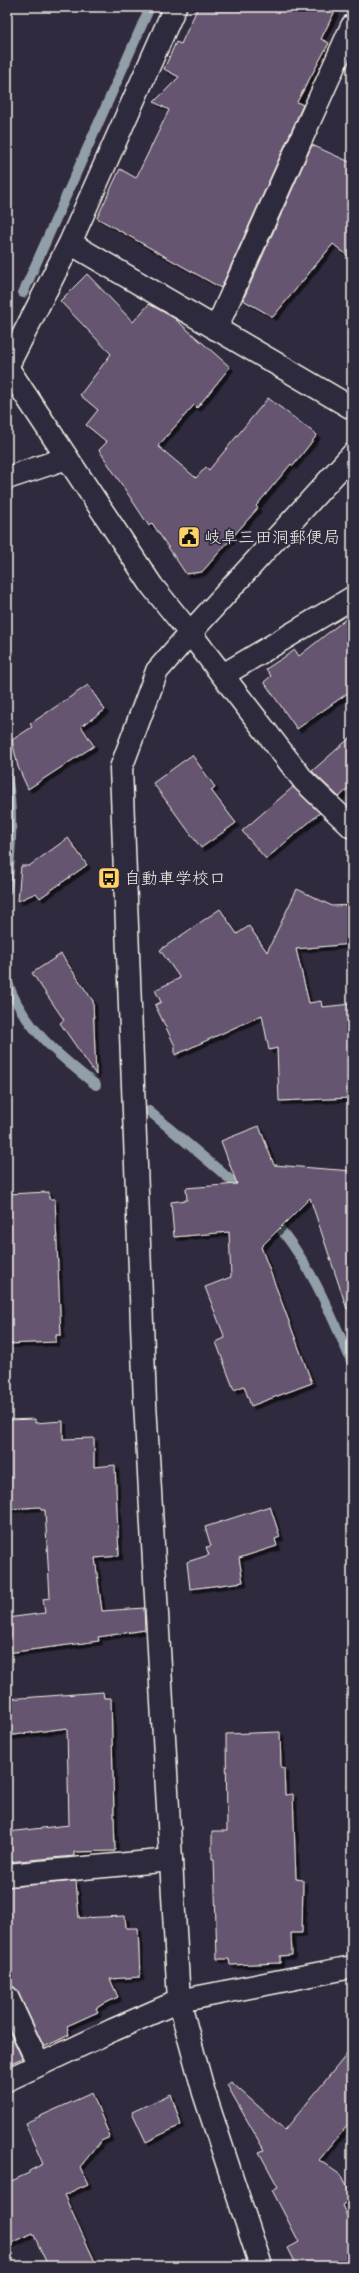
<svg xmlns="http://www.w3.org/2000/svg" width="359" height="2273" viewBox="0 0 359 2273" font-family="Itim,'Klee One',sans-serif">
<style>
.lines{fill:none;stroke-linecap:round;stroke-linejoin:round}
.stream{stroke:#929ea8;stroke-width:10}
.building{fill:#65546f;stroke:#f4f1e8;filter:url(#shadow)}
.minor-casing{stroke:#f4f1e8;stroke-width:25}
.tertiary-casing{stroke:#f4f1e8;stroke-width:25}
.minor{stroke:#2f2a3d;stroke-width:22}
.tertiary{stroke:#2f2a3d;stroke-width:22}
.labels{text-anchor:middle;stroke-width:3.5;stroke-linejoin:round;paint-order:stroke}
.poi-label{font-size:17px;fill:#f4f1e8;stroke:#2f2a3d;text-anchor:start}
</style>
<defs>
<filter id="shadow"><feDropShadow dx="3.5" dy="3.5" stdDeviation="0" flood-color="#0009"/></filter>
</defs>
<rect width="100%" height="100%" fill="#2f2a3d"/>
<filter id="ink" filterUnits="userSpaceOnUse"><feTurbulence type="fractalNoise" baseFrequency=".025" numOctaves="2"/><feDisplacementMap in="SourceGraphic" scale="8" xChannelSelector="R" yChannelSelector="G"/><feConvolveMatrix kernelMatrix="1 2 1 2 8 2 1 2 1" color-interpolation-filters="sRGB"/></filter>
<g filter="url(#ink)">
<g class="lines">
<!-- stream -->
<path class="stream" d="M23,293L150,7
M7,776C14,814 11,852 7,890
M7,980C21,1025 60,1057 96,1085
M149,1111L245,1192
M272,1219C309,1260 330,1312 352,1363"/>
</g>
<!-- building -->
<path class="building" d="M198,7H337L321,39L329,43L297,102L303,105L221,288L97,218L120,169L136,178L169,110L154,102L179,77L164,69L176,42L181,44Z
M312,145L352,163V259L333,244L273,317L243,300Z
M87,274L133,322L149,304L174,318L230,367L197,408L194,405L158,446L196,478L206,467L209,470L268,398L317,435L293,466L291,464L256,506L258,508L202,572L186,574L152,523L149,526L99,450L107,442L86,425L98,410L80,395L111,354L60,301Z
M352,614V690L297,729L264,682L271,676L266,669L295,650L299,656Z
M88,685L105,710L81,726L94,746L28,789L18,767L12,740L32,727L30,724Z
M352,736V785L339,797L312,771Z
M192,755L215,787L211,790L236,823L201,848L153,783Z
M293,787L320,813L266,859L242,831Z
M68,838L87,865L40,898L36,893L18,901L21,866H29Z
M297,889L332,906L352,905V944L296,949L309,1003L321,1001L322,1007L352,1004V1098L279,1101L277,1048L269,1050L262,1015L175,1055V1046L155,1005L161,1002L155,990L180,978L160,950L220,909L237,934L249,926L267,952Z
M61,954L93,1001L96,1075L60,1023L64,1020L32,973Z
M259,1126L274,1165L352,1171L350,1226L352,1231V1308L347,1309L310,1198L261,1247L312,1383L251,1406L244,1386L234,1390L216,1342L225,1338L205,1287L231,1277L229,1232L174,1237L171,1202L187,1200L186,1188L237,1184L221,1141Z
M49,1192V1199H55L61,1335H56V1342L7,1344V1194Z
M35,1419V1423L63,1421V1439L94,1438V1467L115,1465L119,1556L95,1558L102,1611L144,1608L145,1630L98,1637L99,1641L7,1653V1618L45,1613L43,1599L50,1598L45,1510H41L40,1507L7,1509V1420Z
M270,1506L280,1537L275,1539L277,1546L239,1558L243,1582L190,1589L187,1562L209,1555L206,1547L211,1546L205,1527Z
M103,1692L104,1698H111L115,1851L74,1852V1856L7,1862V1832L69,1825L67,1728L7,1736V1699Z
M280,1732L281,1768H284L285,1795L293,1794L296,1879L303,1880L302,1933H291L292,1955L280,1956V1963L230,1965L229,1959H217L214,1859H212V1831H227L226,1734Z
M76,1881L79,1918L125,1916L126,1928H138L140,1977L110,1979L118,1997L96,2008L98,2012L67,2026L69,2035L44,2047L18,1992L14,1987L7,1985V1887Z
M7,2026L22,2058L7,2065Z
M352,2048V2120L319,2160L342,2176L352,2195V2199L342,2205L352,2228V2259L337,2266H297L288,2248L299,2242L272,2190L278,2187L259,2152L264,2150L227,2085L231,2082L285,2130Z
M92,2093L110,2137L101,2141L80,2167L88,2184L64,2195L97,2266H48L33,2233L7,2245V2183L29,2173V2171L43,2164L25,2123Z
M171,2094L181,2125L146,2142L132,2112Z"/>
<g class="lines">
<!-- minor casing -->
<g class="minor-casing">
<path id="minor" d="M70,243L352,408
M216,329L352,26
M7,367L70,243L175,7
M7,478L67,458
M190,633L304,781L352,827
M223,675L352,598
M7,1875L171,1860
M7,1997L39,2065
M7,2080L113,2030L179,2001"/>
</g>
<!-- tertiary casing -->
<g class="tertiary-casing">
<path id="tertiary" d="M7,367L152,586L190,633L157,671L121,768L145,1403L179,2001L204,2093L261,2266
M190,633L352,455
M179,2001L352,1967"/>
</g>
<!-- minor -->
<use href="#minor" class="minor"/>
<!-- tertiary -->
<use href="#tertiary" class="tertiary"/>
</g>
</g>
<!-- icons -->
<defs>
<g id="civic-square" transform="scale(1.15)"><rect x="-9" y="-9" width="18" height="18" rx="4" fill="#ffd166" stroke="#2f2a3d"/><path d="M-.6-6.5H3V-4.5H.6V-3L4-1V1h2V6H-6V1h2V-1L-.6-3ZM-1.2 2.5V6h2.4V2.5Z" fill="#111"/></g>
<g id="bus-square" transform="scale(1.15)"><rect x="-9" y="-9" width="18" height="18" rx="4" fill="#ffd166" stroke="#2f2a3d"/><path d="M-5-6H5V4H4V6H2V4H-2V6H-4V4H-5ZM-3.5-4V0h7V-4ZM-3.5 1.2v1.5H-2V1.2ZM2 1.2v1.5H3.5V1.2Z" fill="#111"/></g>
</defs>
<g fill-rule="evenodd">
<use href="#civic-square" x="189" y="537"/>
<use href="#bus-square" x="109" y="878"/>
</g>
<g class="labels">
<!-- poi labels -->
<g class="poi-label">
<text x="204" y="543">岐阜三田洞郵便局</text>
<text x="124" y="884">自動車学校口</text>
</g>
</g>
<!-- margin -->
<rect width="359" height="2273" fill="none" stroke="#2f2a3d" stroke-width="24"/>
<rect x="12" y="12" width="335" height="2249" fill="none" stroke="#f4f1e8" stroke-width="1.5" filter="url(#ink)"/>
</svg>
